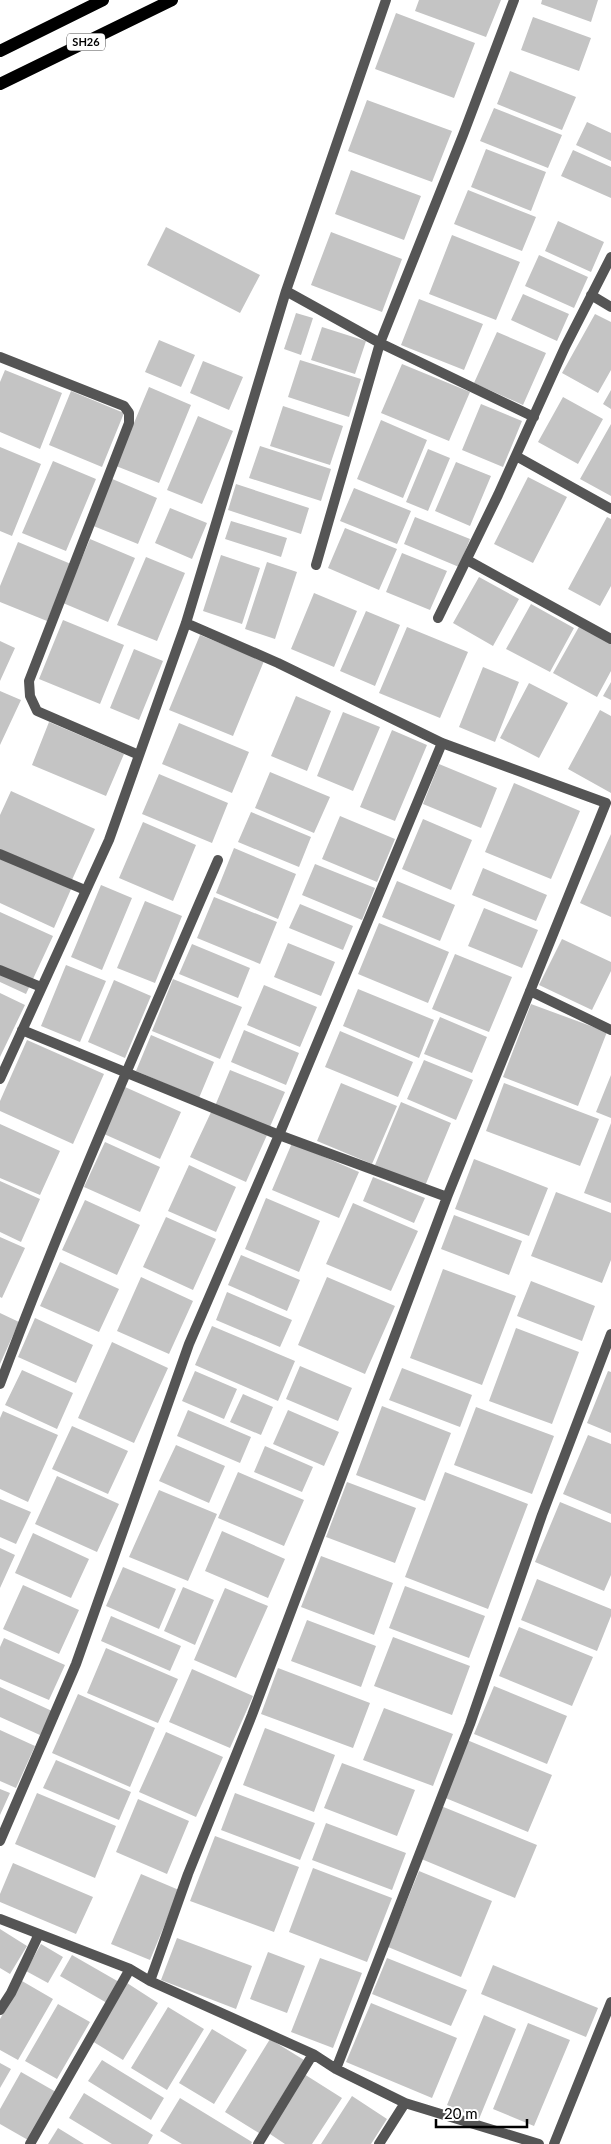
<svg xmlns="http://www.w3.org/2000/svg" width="611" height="2144" viewBox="0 0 611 2144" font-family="Lato,sans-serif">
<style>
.building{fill:#c4c4c4}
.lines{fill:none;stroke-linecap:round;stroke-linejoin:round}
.street{stroke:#555;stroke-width:10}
.primary{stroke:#000;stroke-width:12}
.labels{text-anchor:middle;stroke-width:4;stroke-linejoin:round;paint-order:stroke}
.shield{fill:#fff;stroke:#4c4c4c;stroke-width:1}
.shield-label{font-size:11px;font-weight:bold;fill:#000}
</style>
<rect width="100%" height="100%" fill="#fff"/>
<!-- building -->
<path class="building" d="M419,0H501L486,37L415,11Z
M542,0H598L591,22L541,4Z
M396,13L475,43L454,98L375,69Z
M533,17L591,38L579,71L521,50Z
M510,71L576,97L562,130L497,104Z
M367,100L452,131L432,182L348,151Z
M494,108L562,135L548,168L480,141Z
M587,122L611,133V161L576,145Z
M486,149L546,172L531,211L471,187Z
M573,150L611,167V198L561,176Z
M351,170L421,196L404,240L335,214Z
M468,190L536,217L522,251L454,224Z
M558,221L604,242L591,272L545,251Z
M166,227L260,275L240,313L147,265Z
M331,232L402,259L382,312L311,285Z
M452,235L520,262L496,320L429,294Z
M539,255L588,277L574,308L525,286Z
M523,294L569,314L557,341L511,320Z
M419,299L483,324L464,370L401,345Z
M296,313L313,318L301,355L284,349Z
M595,314L611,322V370L598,393L562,373Z
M322,327L366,341L355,374L311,360Z
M497,332L546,353L523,405L474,383Z
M159,340L195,355L181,387L145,372Z
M300,360L361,379L349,417L288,397Z
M203,361L243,377L229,410L190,393Z
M402,364L470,392L449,441L381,413Z
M5,370L62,393L40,449L0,432V382Z
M149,387L191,405L159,483L116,466Z
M611,390V409L603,404Z
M71,391L124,413L102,467L49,445Z
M563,397L603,419L578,464L538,442Z
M481,404L522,421L503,467L462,450Z
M283,406L343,426L330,465L270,446Z
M198,416L233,431L202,504L167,490Z
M381,420L427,440L403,498L357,479Z
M611,424V496L580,479Z
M260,446L331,469L321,501L249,478Z
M0,447L41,464L12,536L0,531Z
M428,449L450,458L428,511L406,502Z
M53,461L96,479L66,551L22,533Z
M456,462L491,476L470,526L435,511Z
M528,477L567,497L533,563L494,544Z
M110,478L157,498L138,544L91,525Z
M236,484L309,508L301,534L228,510Z
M354,488L411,511L397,544L340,521Z
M170,508L207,523L192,559L155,543Z
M415,517L470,539L459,567L404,544Z
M607,517L611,519V586L600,606L568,589Z
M231,521L287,538L281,557L225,539Z
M345,528L397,549L379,590L328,568Z
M90,539L135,558L108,622L63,603Z
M18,542L71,564L47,621L0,602V586Z
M402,553L447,571L430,610L386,592Z
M221,555L260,568L242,624L203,611Z
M146,557L185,573L157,641L117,625Z
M267,562L297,572L275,639L245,629Z
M479,577L519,599L493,646L453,623Z
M314,593L357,611L334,667L291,649Z
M531,604L574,628L550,672L506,649Z
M366,611L400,625L375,686L340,671Z
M63,620L124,645L100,704L39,679Z
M580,625L611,642V671L597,697L553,673Z
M407,627L468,652L440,718L379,693Z
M200,635L264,661L233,736L169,710Z
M0,641L15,648L0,681Z
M134,649L163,661L139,720L110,708Z
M483,667L519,682L495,742L459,727Z
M611,682V700L603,696Z
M529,683L568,703L539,758L500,738Z
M0,691L21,700L0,745Z
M296,696L331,711L307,771L271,756Z
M600,710L611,716V793L568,769Z
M343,712L380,727L353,791L317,776Z
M49,722L124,754L106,796L32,765Z
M179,723L249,752L232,793L162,764Z
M392,730L427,745L395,821L360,807Z
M439,764L497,788L481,828L423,804Z
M270,772L330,797L314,833L255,808Z
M159,774L228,803L212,843L142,814Z
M514,783L580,811L551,879L485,852Z
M11,791L95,829L71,882L0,850V815Z
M251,812L311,837L299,867L238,842Z
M340,816L395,839L377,882L322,859Z
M423,819L472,840L451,890L402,869Z
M143,822L196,845L173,901L119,878Z
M611,834V917L580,903Z
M234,848L296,874L278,919L216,893Z
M0,855L72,887L54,928L0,903Z
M315,864L375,888L362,920L302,895Z
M483,868L547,895L536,921L472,895Z
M397,881L455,905L440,941L382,917Z
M101,885L132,898L102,970L71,957Z
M214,897L277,922L260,964L197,938Z
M145,901L182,916L155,983L117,968Z
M300,904L353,926L343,950L289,928Z
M484,908L538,930L522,968L468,946Z
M0,912L53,936L26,994L0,982Z
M379,923L449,952L428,1003L358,974Z
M562,939L611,962V971L592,1010L539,985Z
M288,943L335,962L321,996L274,977Z
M192,944L250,968L238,998L179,974Z
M455,954L512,977L489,1032L432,1009Z
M66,965L106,981L80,1042L41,1026Z
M173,979L242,1007L220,1059L152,1031Z
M114,980L151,996L125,1058L88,1042Z
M264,985L317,1007L300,1047L247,1025Z
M358,989L434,1020L419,1058L343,1026Z
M0,993L25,1005L0,1057Z
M531,1004L607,1032L578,1106L503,1077Z
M440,1017L487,1037L472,1073L424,1054Z
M244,1030L299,1053L286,1085L231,1062Z
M340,1031L413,1062L398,1097L325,1067Z
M151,1035L214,1062L199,1098L136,1071Z
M27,1040L104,1074L73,1144L0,1111V1101Z
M424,1060L473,1080L456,1120L407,1099Z
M230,1070L285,1092L269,1129L215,1106Z
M611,1075V1118L596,1112Z
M341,1083L397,1106L372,1164L317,1141Z
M504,1083L599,1119L580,1166L486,1131Z
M125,1087L181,1112L160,1159L104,1134Z
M401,1102L451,1123L425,1186L375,1165Z
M212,1110L267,1135L246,1182L190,1157Z
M611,1123V1203L584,1193Z
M0,1124L60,1151L40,1195L0,1178Z
M105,1142L160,1167L140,1212L84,1187Z
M292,1143L359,1172L339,1218L272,1190Z
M474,1159L548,1188L529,1236L455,1209Z
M189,1165L236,1187L216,1232L168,1211Z
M373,1177L425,1198L414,1223L363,1201Z
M0,1181L40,1199L21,1242L0,1232Z
M556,1192L611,1213V1260L602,1283L531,1256Z
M266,1198L320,1221L299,1272L245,1249Z
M85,1200L140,1225L117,1275L62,1250Z
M353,1203L418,1231L391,1291L326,1264Z
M454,1215L522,1241L509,1275L441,1249Z
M166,1217L216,1239L193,1290L143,1267Z
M0,1237L25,1248L2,1298L0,1297Z
M241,1255L300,1280L287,1311L228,1285Z
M60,1262L119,1289L99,1332L40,1306Z
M443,1269L516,1296L482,1385L410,1358Z
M141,1277L193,1301L169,1354L117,1331Z
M327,1277L395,1306L365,1374L298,1345Z
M531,1281L595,1306L582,1341L517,1316Z
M227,1292L292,1320L280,1347L216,1320Z
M0,1313L19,1322L0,1364Z
M35,1318L93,1345L76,1383L18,1357Z
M212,1326L295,1361L278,1401L195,1365Z
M516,1328L579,1352L552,1424L489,1401Z
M112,1342L168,1368L134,1443L78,1418Z
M300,1366L352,1388L338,1421L286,1399Z
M402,1368L472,1395L460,1427L389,1400Z
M22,1370L73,1393L57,1429L5,1405Z
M195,1371L237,1389L224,1419L182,1401Z
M608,1371L611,1372V1433L587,1423Z
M243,1394L273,1407L261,1435L230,1422Z
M382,1406L451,1433L425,1501L356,1475Z
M476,1407L554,1436L532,1494L454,1465Z
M188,1410L251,1437L240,1463L177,1436Z
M288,1410L339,1432L324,1466L273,1444Z
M3,1411L58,1435L28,1502L0,1489V1418Z
M72,1426L128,1451L108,1494L52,1469Z
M588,1435L611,1444V1514L563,1494Z
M176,1445L225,1466L209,1503L159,1481Z
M265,1446L313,1467L302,1492L254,1472Z
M238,1472L304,1500L284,1546L218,1518Z
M445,1472L528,1504L488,1609L405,1577Z
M57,1476L119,1504L97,1552L35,1524Z
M347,1482L416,1508L395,1563L326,1537Z
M159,1490L217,1514L188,1581L129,1557Z
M0,1499L31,1512L16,1544L0,1537Z
M560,1502L611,1523V1575L604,1591L535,1562Z
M222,1531L285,1559L268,1598L205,1571Z
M33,1533L89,1559L71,1598L15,1573Z
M0,1548L15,1555L0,1588Z
M321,1556L393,1583L374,1635L301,1607Z
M123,1567L176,1589L159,1629L106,1606Z
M537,1579L611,1609V1616L597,1651L521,1620Z
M23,1585L79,1610L59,1654L3,1629Z
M405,1586L485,1616L469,1658L389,1628Z
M183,1587L214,1600L195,1645L164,1631Z
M225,1588L268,1606L236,1678L194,1660Z
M111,1616L181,1646L170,1671L101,1641Z
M307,1620L376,1646L361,1687L291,1661Z
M519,1627L593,1657L572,1706L499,1676Z
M393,1637L470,1666L452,1715L374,1686Z
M4,1638L65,1665L49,1700L0,1679V1647Z
M106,1648L178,1679L158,1723L87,1693Z
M278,1668L370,1703L353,1748L261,1714Z
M192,1669L253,1696L230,1748L169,1722Z
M494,1686L567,1716L547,1764L474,1734Z
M0,1687L52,1711L40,1735L0,1717Z
M78,1694L155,1728L130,1787L52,1753Z
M384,1708L453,1734L433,1786L363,1760Z
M265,1728L335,1755L314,1812L243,1785Z
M0,1730L35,1746L16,1788L0,1781Z
M166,1732L223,1757L196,1817L139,1792Z
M467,1740L552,1775L528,1832L443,1797Z
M56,1760L131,1792L119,1820L43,1788Z
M342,1763L415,1790L397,1836L324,1808Z
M0,1789L10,1793L0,1815Z
M37,1793L116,1826L95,1878L15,1844Z
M235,1793L315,1823L300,1860L221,1830Z
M138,1799L189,1821L167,1874L116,1852Z
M441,1806L537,1845L515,1898L419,1858Z
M326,1823L406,1853L392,1890L312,1860Z
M215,1836L299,1867L274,1932L190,1901Z
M13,1863L93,1897L76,1934L0,1902V1894Z
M313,1868L392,1898L367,1962L289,1932Z
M419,1871L492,1901L461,1977L388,1947Z
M141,1874L179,1890L150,1960L111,1944Z
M0,1929L27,1946L10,1974L0,1968Z
M177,1938L252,1966L236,2009L161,1980Z
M41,1944L63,1957L48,1983L26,1971Z
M268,1952L305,1966L287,2013L250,1999Z
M72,1955L119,1982L107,2003L60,1976Z
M320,1958L362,1973L333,2048L291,2032Z
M387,1958L467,1990L451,2026L372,1994Z
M493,1965L598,2008L586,2037L481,1994Z
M22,1981L53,1999L18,2060L0,2050V2019Z
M127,1983L158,2003L123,2060L92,2041Z
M371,2003L457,2038L432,2098L346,2062Z
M58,2004L90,2022L57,2079L25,2061Z
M168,2007L204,2029L167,2090L131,2068Z
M484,2015L516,2029L479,2119L447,2105Z
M528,2023L570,2040L534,2126L493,2109Z
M212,2029L247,2050L214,2104L179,2083Z
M270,2039L304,2060L259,2133L225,2112Z
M102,2060L164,2098L151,2120L88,2081Z
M0,2063L11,2069L0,2088Z
M21,2072L56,2092L28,2140L0,2124V2109Z
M304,2074L342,2098L312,2144H285L267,2132Z
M84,2093L153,2135L148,2144H112L69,2118Z
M352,2096L387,2119L371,2144H321Z
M180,2098L252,2142L251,2144H182L160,2131Z
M58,2128L84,2144H48Z"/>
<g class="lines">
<!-- street -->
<path class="street" d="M286,291L380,343L534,417
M591,295L611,307
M0,357L124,406L129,413V423L29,681L30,696L37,711L139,755
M516,456L611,509
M467,560L611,639
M316,565L380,343L463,135L514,0
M438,618L498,495L565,347L611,257
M0,854L85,890
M0,970L41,987
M530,991L611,1030
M22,1030L279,1135L447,1197
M0,1079L109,840L186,623L286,291L386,0
M0,1384C66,1207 143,1034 218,860
M0,1841L76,1664L189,1344L279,1135L442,743
M0,1919L130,1969L150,1981L313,2054L336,2069L405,2103L539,2144
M150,1981L188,1874L252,1715L447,1197L606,803L442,743L278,663L186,623
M0,2010L11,1993L39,1934
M336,2069L470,1724L542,1515L611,1334
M30,2144L130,1969
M258,2144L313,2054
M379,2144L405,2103
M554,2144L611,2002"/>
<!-- primary -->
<path class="primary" d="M0,51L103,0
M0,84L172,0"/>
</g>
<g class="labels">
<!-- shield labels -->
<rect class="shield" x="67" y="33.5" width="38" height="17" rx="4"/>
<g class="shield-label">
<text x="86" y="46">SH26</text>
</g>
</g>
<!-- scale -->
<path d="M436 2119v8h91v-8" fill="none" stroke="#000000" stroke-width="2.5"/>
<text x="444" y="2119" font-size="15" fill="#000000" stroke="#ffffff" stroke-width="4" paint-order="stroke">20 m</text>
</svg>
